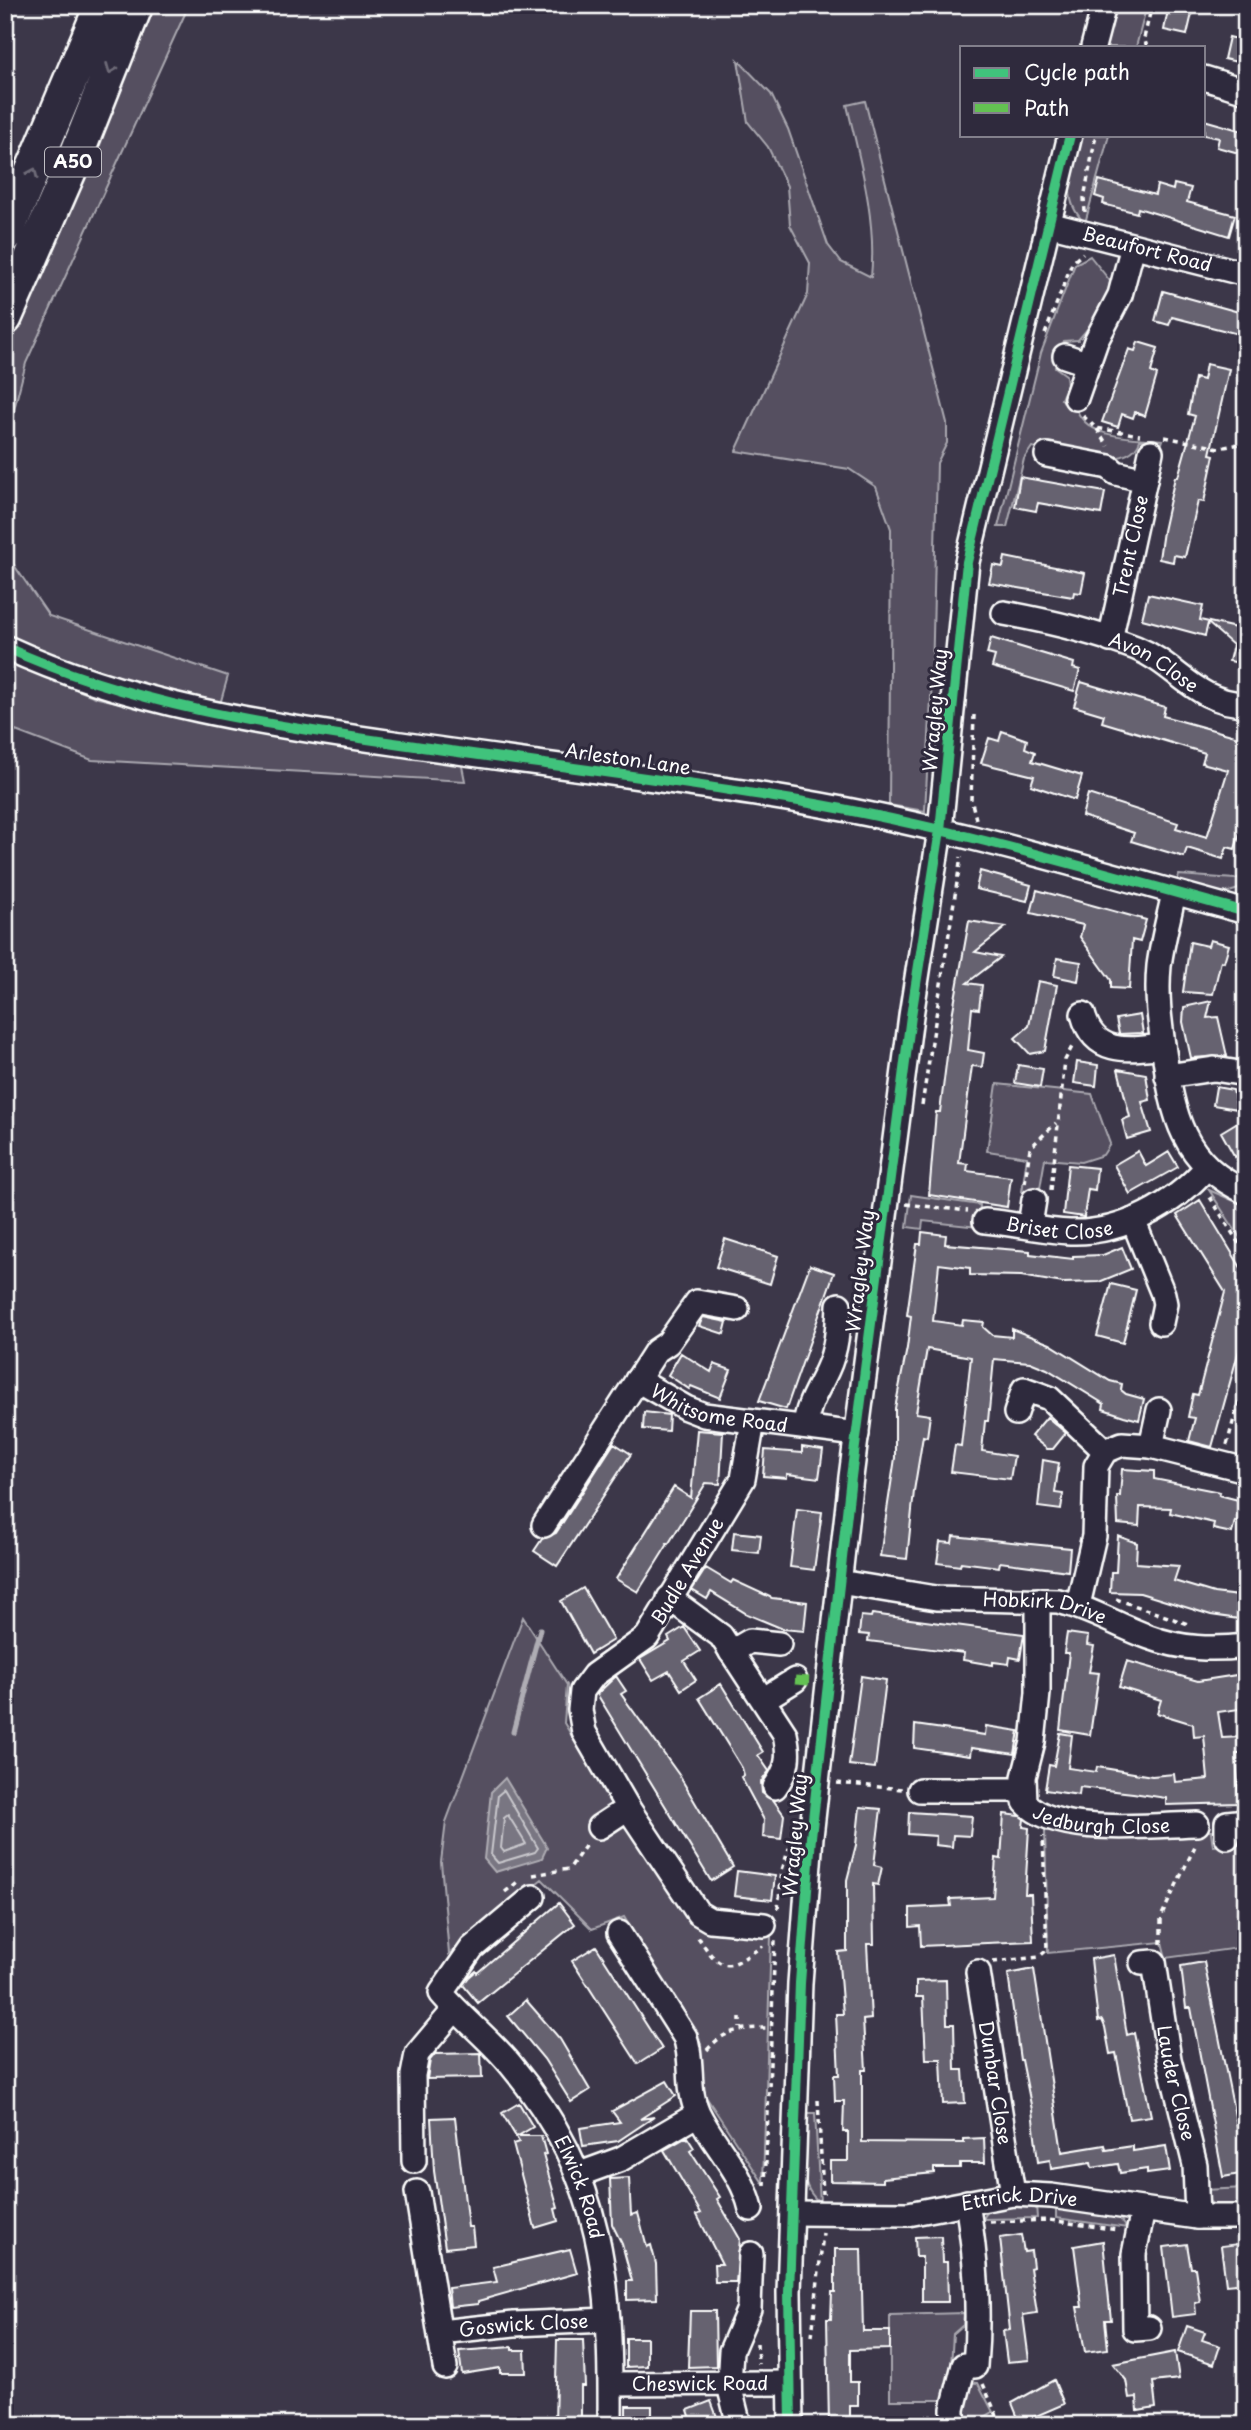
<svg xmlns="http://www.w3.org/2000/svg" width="1251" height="2430" viewBox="0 0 1251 2430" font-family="'Playpen Sans',sans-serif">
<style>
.green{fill:#555060;stroke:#aaa8b0;stroke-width:2}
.water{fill:#797682;stroke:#afadb4;stroke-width:2}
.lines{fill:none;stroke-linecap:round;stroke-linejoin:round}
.shore{stroke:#c9c8cd;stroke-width:2}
.stream{stroke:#afadb4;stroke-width:5}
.building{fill:#666270;stroke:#fff;stroke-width:2}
.minor-casing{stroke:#fff;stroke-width:28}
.highway-casing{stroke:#fff;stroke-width:38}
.path{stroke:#fff;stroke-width:3.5;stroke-dasharray:5 5;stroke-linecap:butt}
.minor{stroke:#2f2a3d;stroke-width:23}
.highway{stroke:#2f2a3d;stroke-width:33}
.quiet{stroke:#63c152;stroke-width:9;stroke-dasharray:18 9;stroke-linecap:butt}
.cycleway-casing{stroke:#2f2a3d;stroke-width:15}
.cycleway{stroke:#40c37c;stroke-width:10}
.oneway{stroke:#6d6a77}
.labels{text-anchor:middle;stroke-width:6;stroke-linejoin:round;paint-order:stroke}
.shield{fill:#2f2a3d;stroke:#c1bfc5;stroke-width:2}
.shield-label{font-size:18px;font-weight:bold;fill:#fff}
.street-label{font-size:19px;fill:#fff;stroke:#2f2a3d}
</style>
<rect width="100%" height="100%" fill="#3c3749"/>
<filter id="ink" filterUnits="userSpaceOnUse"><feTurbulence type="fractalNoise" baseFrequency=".0143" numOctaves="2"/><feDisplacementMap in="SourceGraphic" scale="14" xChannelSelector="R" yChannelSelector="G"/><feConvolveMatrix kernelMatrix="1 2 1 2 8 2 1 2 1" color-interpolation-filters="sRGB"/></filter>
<g filter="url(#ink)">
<!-- green -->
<path class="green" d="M154,5H189L26,363L5,444V353Z
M1117,5H1147L1136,47H1106Z
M738,60L771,94L788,129L828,245L841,262L871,277C877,220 860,161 847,105L865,101L947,423V443L937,463L932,680L925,811L889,805L891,529L876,487L849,469L736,451L808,294L810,263L790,225L787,186L768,147L748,122Z
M1083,135H1109L1085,223C1057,196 1075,168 1083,135Z
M1090,256L1110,281C1108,302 1092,324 1078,340L1064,341L1055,367L1066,375L1067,385L1061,399L1075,405C1085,441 1133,437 1163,440L1162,443L1140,440C1129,474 1059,452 1032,447L1024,459L1007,527H998L1041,353L1075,264Z
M5,552L49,616L228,676L219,708L36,651L5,636Z
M5,661L98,698L296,740L461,761L465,781L92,760L5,727Z
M1179,875L1235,879L1243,876L1246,883C1228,902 1199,887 1177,882Z
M997,1084L1092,1094L1110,1144L1103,1155L1081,1162L1045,1159L1039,1194L1022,1192L1027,1157L987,1151Z
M1209,1190L1246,1206V1247Z
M911,1195L980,1205L978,1227L923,1221L922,1229L907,1227Z
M523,1617L567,1685L564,1723L613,1802L698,1924L771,1936L763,2183L704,2094L701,2044L624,1917L592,1929L542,1879L449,1954L441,1862L446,1822Z
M1246,1828V1947L1166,1958L1162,1942L1048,1953L1045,1831H1211L1213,1846L1242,1844L1241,1829Z
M805,2113H815L820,2202C794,2185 805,2141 805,2113Z
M1246,2188V2208C1229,2207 1213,2210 1203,2195V2190Z
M1036,2204L1037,2218L983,2219C991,2200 1019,2205 1036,2204Z
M1056,2204L1117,2215L1127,2228L1056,2218Z
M964,2313L963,2325L953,2334L949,2400H890V2315Z
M964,2382L978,2383L993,2412L971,2425H960Z"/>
<!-- water -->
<path class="water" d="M505,1778L547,1847L542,1858L495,1872L484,1859L491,1792Z"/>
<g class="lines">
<!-- shore -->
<path class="shore" d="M504,1790L538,1848L535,1852L498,1863L491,1855L498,1795Z
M508,1815L526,1844L504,1852L501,1848L504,1818Z"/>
<!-- stream -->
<path class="stream" d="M513,1732L540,1629"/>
</g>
<!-- building -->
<path class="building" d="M1169,5H1194L1187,35L1164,30Z
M1229,37L1246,41V64L1224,59Z
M1204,120L1246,132V155L1217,147L1219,138L1204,135Z
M1099,180L1155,195L1157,185L1173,190L1174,184L1191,188L1187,202L1235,215L1229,236L1138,208L1137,213L1103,204L1104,199L1095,196Z
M1163,291L1246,314V336L1172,317L1169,325L1155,321Z
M1138,342L1158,348L1151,372L1157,375L1145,416L1135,412L1133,418L1122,414L1118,427L1102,422L1129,349L1135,351Z
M1206,364L1229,369L1210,454L1214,455L1204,502L1198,501L1185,557L1174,555L1173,562L1159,559L1163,531L1175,477H1178L1195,416L1188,414L1195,378L1203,380Z
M1020,477L1105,492L1101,514L1038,503L1036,511L1015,507Z
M1005,557L1085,573L1081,593L1074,592L1073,597L989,583L993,565L1003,567Z
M1148,594L1203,606L1200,620L1236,628L1239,615L1246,616V664L1229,661L1233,645L1208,623L1205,636L1142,619Z
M991,638L1074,663L1073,668L1080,670L1074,691L992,667L995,656L987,654Z
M1081,682L1165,707L1163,716L1246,739V813L1235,849L1227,847L1223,859L1187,848L1184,857L1131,841L1134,833L1082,816L1088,794L1178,823L1176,828L1207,837L1228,770L1202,763L1205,753L1102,722L1104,715L1074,706Z
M1002,731L1027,740L1025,748L1035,752L1032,761L1082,776L1075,800L1031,785L1034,776L981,763L989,738L999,741Z
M980,871L1031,885L1027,901L976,889Z
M1037,890L1146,920L1140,942L1132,940L1129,989L1111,988V980L1080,937L1083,925L1031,913Z
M969,921L1006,927L975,952L1001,957L967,983L982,985L979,1009L972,1008L968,1050L984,1053L982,1067L972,1066L959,1163L968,1164L967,1171L1011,1177L1007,1207L929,1195L936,1112H940L952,1016Z
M1210,940L1229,945L1224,962L1221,961L1213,994L1183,992L1190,942L1208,946Z
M1057,958L1081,962L1078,981L1054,976Z
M1038,981L1057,985L1045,1051L1030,1054L1015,1038L1029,1026Z
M1211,1001L1207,1018L1218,1017L1227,1056L1191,1058L1183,1022L1184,1007Z
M1140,1015L1143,1033L1119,1034L1116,1019Z
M1077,1062L1098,1065L1096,1086L1074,1083Z
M1018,1065L1043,1069L1040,1087L1015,1083Z
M1118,1069L1146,1074L1150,1100L1142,1102L1151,1132L1127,1139L1122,1120L1130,1117Z
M1216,1087L1233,1090L1237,1109L1213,1105Z
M1246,1117V1150L1235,1157L1221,1132Z
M1138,1151L1146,1166L1169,1152L1178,1167L1130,1194L1114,1165Z
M1068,1165L1097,1168L1095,1190L1088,1189L1084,1217L1063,1214Z
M1200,1200L1243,1271L1246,1294V1325L1212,1447L1189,1441L1195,1418L1188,1417L1193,1394L1198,1395L1225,1292L1177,1215Z
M922,1232L946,1235L945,1244L1030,1251V1254L1073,1259V1256L1103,1255L1122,1247L1131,1269L1099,1282L1063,1283L1021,1276L970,1275V1268L939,1264L933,1321L962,1325L963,1320L984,1322L983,1327L992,1335L1012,1337V1329L1050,1344L1110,1381L1122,1384L1121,1390L1126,1394L1144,1399L1139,1420L1124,1416L1103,1409L1104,1404L1047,1369L1030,1362L994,1359L988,1421H985L982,1451L1014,1456L1010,1479L951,1472L955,1445L961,1446L971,1357L927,1349L916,1413L930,1415L927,1437L923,1436L914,1491L907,1559L880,1556L895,1458V1408L907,1348L911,1316L907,1315L917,1244H921Z
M725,1239L778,1256L770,1284L716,1267Z
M810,1265L834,1273L786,1409L759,1401Z
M1111,1284L1136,1290L1123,1343L1097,1336Z
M703,1317L727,1322L724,1334L699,1326Z
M681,1353L711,1372L714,1364L731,1370L720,1398L691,1386L689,1389L668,1375Z
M644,1412L669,1415L668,1431L643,1429Z
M1047,1417L1066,1433L1053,1449H1047L1031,1436Z
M697,1430L723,1432L720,1484L706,1483L669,1543H666L668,1544L638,1592L616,1579L674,1487L691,1498Z
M614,1443L631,1454L557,1566L534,1551L542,1539L556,1533Z
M802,1447L823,1450L819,1478L787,1474V1478L763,1476L765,1450L802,1453Z
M1043,1460L1059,1463L1055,1493L1063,1494L1061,1510L1038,1507Z
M1122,1469L1154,1471V1479L1220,1492L1219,1495L1246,1502V1524L1235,1521L1232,1533L1213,1529L1214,1523L1170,1513L1171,1508L1140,1507L1139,1526L1118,1524L1117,1496H1120Z
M797,1509L822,1512L814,1570L790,1567Z
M734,1532L761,1535L759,1553L732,1550Z
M953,1536L1070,1548L1068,1571L1000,1562L999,1567L961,1562L960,1566L937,1563L940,1542L952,1543Z
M1118,1536L1137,1543L1136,1563L1179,1566L1174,1581L1214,1593L1246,1597V1620L1211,1615L1140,1593L1110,1592L1111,1572H1116Z
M706,1568L731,1583L733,1580L772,1598L807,1602L804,1631L783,1629L747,1614L711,1592L707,1599L692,1590Z
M583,1588L613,1640L590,1654L561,1601Z
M872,1614L1024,1634L1020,1659L1010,1657L1009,1664L993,1662V1665L963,1660L964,1653L868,1641L869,1635L859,1634L861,1616L871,1617Z
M684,1627L700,1651L684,1661L696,1680L681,1690L669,1671L653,1680L640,1659L670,1641L668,1637Z
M1067,1633L1088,1636L1087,1645L1094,1646L1089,1672L1099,1673L1090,1735L1060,1730L1069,1653H1064Z
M1127,1661L1198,1681L1243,1674L1246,1708L1218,1712L1222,1738L1242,1737L1243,1754H1236L1239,1803L1166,1805V1798L1133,1793L1080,1787L1079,1795L1045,1790L1049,1765L1054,1766L1060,1733L1072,1735L1068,1768L1096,1772L1097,1767L1152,1776L1174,1774L1175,1782L1208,1779L1204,1736L1194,1737L1193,1724L1157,1713L1161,1700L1119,1687Z
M616,1676L626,1691L621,1694L679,1775L733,1867L711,1881L597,1694Z
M861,1676L886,1680L875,1768L849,1765Z
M721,1684L763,1752L758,1755L769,1771L761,1782L762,1793L774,1801L784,1815L781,1839L763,1837L764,1820L741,1777L744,1775L742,1768L699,1698Z
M915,1725L985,1735L986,1726L1019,1731L1015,1754L971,1748L970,1756L914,1748Z
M860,1807L881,1809L874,1865L882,1867L878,1885L873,1884L874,1944H867L871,2019L863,2020L866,2070H862V2142L964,2143V2139L984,2138L985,2163H960V2168H934V2173L883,2178V2182L830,2181V2161H848V2132H843L844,2101H835L834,2075H839L836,2014H843L838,1952L847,1951V1880L856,1845Z
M909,1812L972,1816L970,1836L953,1835L952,1847L935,1845L936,1836L908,1834Z
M1004,1814L1020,1816L1024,1819L1023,1827L1029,1828L1025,1894H1031L1033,1941L921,1946L920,1926L910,1927V1908L951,1906L950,1899L993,1897L996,1858L1001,1859Z
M737,1871L775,1876L772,1900L734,1896Z
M559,1903L575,1924L478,2003L463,1985L469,1977L476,1971L477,1973Z
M596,1946L662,2049L638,2064L572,1961Z
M1114,1955L1127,2035L1134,2033L1151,2116L1129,2119L1116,2053L1110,2054L1105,2027L1102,2020L1098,2021L1091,1959Z
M1204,1962L1239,2136L1246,2135V2173L1223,2177L1191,2008H1186L1181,1966Z
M1034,1969L1062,2152L1105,2145L1106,2150L1133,2146V2151L1166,2146L1170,2171L1147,2174V2169L1120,2173L1118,2164L1092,2168L1091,2163L1051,2169L1050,2160L1038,2162L1032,2110L1022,2060H1020L1008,1974Z
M946,1980L947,2024H954L955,2070H963L965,2103L943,2104L941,2059H926L923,1997H916V1981Z
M526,2000L560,2039L590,2090L571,2102L544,2059L508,2016Z
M481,2053L482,2078L427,2079L430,2060L435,2054Z
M667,2081L676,2096L640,2119L654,2117L618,2141L583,2146L580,2128L620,2122L612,2111Z
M519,2103L533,2127L518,2136H541L546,2154L543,2155L558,2208L555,2209L558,2221L535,2228L513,2144L519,2142L502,2113Z
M455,2117L468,2227H472L474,2245L445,2248L434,2171L431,2118Z
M687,2137L694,2148L690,2151L720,2197L717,2199L740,2239L736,2282H715L714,2264H722L697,2215L701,2213L664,2150Z
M629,2178L631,2215L638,2213L647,2247L651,2245L656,2264L657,2299L627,2300V2281H632L622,2244L612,2224L610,2179Z
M1021,2235L1024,2252L1031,2251L1033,2267L1030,2268L1037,2313L1023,2315L1029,2360L1007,2362L1003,2331L1010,2330L1000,2238Z
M941,2236L942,2262H947L948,2302H922V2257H916L915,2237Z
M1103,2241L1111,2320H1105L1108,2349L1085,2352L1077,2307H1082L1074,2246Z
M1187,2244L1191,2268H1195L1200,2302L1195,2303L1196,2314L1172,2317L1164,2247Z
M1238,2244L1240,2264H1246V2283L1226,2285L1221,2246Z
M570,2249L577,2273L478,2301V2304L450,2307L448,2288L497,2282L493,2267Z
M835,2249H861L863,2331H890V2349L850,2350V2382H858V2406H850V2425H829L827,2319H831L832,2292H835Z
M690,2311H715L716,2366L688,2367Z
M1187,2326L1205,2332L1202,2340L1220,2346L1214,2364L1178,2352Z
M626,2338H647V2366L626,2367Z
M557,2340H583L585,2386H581V2425L555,2423Z
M512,2347V2350H525L526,2373H500V2368L462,2374L459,2351Z
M1175,2352L1179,2379L1153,2382L1156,2408L1138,2411L1137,2397L1129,2398L1126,2380L1113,2364Z
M1054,2380L1064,2404L1020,2423L1012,2403Z
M711,2401L720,2425H693L688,2410Z
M626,2406H652V2425H626Z"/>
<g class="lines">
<!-- minor casing -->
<g class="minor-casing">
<g id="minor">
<path d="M1093,47L1104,5"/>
<path d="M1204,78L1246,91"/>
<path id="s1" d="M1048,224L1246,274"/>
<path d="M1065,356L1086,363"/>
<path d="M1076,398L1096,341L1120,295L1133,246"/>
<path d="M1047,455L1109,467L1116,473L1145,480"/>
<path id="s2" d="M1004,613C1048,621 1094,632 1136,648C1178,665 1195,703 1246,704"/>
<path id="s3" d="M1110,640L1151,452"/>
<path d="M5,647C131,705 265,725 401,744C525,762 650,777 774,797C935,822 1089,869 1246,912"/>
<path d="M1174,893C1169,917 1162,942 1159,966C1156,996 1160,1023 1164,1052C1173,1115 1182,1163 1246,1192"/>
<path d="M1083,1014C1094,1056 1129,1050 1163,1046"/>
<path d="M1167,1076L1214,1069L1246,1074"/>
<path d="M1133,1220L1163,1294L1165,1304L1161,1323"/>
<path id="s4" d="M985,1221C1013,1223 1042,1231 1070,1232C1122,1234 1174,1205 1207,1167"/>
<path d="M1030,1225L1034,1200"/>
<path id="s5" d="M637,1380L686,1408L704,1415L857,1434"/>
<path d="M1016,1413L1024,1389L1049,1398L1105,1451"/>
<path d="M753,1421L743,1479L647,1637L594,1675L582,1691L580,1710L584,1732L628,1808L698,1913L710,1920L764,1925"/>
<path d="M805,1427C807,1404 818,1390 827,1370C837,1349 838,1328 839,1305"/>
<path d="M1151,1446L1159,1410"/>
<path d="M544,1525L656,1351L668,1343L697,1302L737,1309"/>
<path id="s6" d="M839,1582L936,1598L1058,1601C1090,1608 1118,1626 1149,1637C1181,1649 1212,1650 1246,1646"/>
<path d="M669,1598L721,1636L785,1734C790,1757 788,1769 775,1787"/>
<path id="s7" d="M1038,1600V1693L1033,1742L1024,1777L1025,1802C1055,1837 1153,1825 1197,1824"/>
<path d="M1078,1605L1094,1536L1096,1466L1105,1451L1122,1444L1151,1446L1246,1470"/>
<path d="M731,1652L750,1641L779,1644"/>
<path d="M764,1699L795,1680"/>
<path d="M920,1790H1023"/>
<path d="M599,1827L628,1808"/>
<path d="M1227,1837V1823L1246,1821"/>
<path id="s8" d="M533,1897L472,1948L441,1993C463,2019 490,2039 511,2065C606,2180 611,2283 610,2425"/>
<path d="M619,1933L685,2037C694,2061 686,2089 698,2113C714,2146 742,2171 751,2209"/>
<path id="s9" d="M1142,1963L1154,1962L1169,2059L1195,2165L1197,2217"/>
<path id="s10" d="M978,1972L1013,2194"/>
<path d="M414,2161L413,2075L417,2054L455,2009"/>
<path d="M580,2174L621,2159L698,2114"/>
<path d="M417,2192L445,2367"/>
<path d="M1143,2210L1134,2254L1135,2329L1149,2328"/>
<path id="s11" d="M792,2213L908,2214L1013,2194L1051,2196L1197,2217H1246"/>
<path id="s12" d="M440,2332L514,2324L608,2320"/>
<path id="s13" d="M611,2384L789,2383"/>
<path d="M739,2425L729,2385L731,2351L749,2309L751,2254"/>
<path d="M791,2425L789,2292L800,1983L811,1837L851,1477L911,1016L940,830L967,562L1070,135"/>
<path d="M953,2425V2409L964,2365L975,2366C980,2309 976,2258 967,2202"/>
</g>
</g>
<!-- highway casing -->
<g class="highway-casing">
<path id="highway" d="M5,236L102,5
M5,318L78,151L136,5"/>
</g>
<!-- path -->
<path class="path" d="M1147,47L1144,38L1152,5
M1085,212L1084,198L1096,135
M1045,334L1072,263L1083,253
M1083,416L1096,428L1140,435
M1097,429L1108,446
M1165,437L1219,448L1246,443
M974,715L971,799L976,819
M922,1105L961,857
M1025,1183L1030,1148L1056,1123
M1051,1190L1065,1060L1074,1043
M1210,1197L1246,1255
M906,1204L968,1211
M1242,1390L1246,1375
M1227,1445L1241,1392L1246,1388
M1116,1599L1191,1625
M837,1783L902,1789
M533,1875L569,1869L588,1842
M505,1892L520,1880
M778,1909L782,1870L789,1848
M698,1937C725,1978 729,1967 763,1946
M1161,1944V1917L1196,1844
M993,1962L1039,1957L1047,1950L1043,1836
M740,2017V2028
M707,2050C726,2028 744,2028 771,2028
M818,2100L823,2194
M765,2186L775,1941
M990,2222L1049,2220L1118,2230
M812,2336L823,2233
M757,2343L758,2364
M983,2384L1001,2425"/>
<!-- minor -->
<use href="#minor" class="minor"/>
<!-- highway -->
<use href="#highway" class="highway"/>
<!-- quiet -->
<path class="quiet" d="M795,1680L809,1681"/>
<!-- cycleway casing -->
<g class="cycleway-casing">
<path id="cycleway" d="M5,647C131,705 265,725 401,744C525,762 650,777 774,797C935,822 1089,869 1246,912
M791,2425L789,2292L800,1983L811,1837L851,1477L911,1016L940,830L967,562L1070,135"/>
</g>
<!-- cycleway -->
<use href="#cycleway" class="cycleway"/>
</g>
<!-- one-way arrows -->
<defs><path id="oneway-chevron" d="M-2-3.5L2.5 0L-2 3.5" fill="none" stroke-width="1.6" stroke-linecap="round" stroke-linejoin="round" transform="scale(1.75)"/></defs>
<g class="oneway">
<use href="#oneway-chevron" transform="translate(111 69) rotate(112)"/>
<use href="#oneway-chevron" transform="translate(33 173) rotate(-66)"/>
</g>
</g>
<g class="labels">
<!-- shield labels -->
<rect class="shield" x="45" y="147.5" width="56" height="29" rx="5"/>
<g class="shield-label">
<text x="73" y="168">A50</text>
</g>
<!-- street labels -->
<g class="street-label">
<text dy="7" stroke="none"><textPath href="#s1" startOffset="102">Beaufort Road</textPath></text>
<text dy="7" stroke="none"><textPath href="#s3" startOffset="96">Trent Close</textPath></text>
<text dy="7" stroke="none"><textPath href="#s2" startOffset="159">Avon Close</textPath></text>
<text transform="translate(935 710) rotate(-85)" y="7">Wragley Way</text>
<text transform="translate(628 759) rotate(8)" y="7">Arleston Lane</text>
<text dy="7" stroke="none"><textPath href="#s4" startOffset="75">Briset Close</textPath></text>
<text transform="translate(860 1271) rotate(-83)" y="7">Wragley Way</text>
<text dy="7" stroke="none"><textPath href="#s5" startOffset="89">Whitsome Road</textPath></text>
<text transform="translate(687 1571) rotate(-59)" y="7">Budle Avenue</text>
<text dy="7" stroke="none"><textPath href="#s6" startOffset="208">Hobkirk Drive</textPath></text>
<text dy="7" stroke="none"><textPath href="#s7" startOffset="285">Jedburgh Close</textPath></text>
<text transform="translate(795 1835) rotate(-85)" y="7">Wragley Way</text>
<text dy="7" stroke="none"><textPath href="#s10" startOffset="112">Dunbar Close</textPath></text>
<text dy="7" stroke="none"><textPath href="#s9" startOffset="135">Lauder Close</textPath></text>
<text dy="7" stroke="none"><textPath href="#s8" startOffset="376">Elwick Road</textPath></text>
<text dy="7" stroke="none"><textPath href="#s11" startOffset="229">Ettrick Drive</textPath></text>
<text dy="7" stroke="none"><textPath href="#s12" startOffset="84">Goswick Close</textPath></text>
<text dy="7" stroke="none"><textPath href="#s13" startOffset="89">Cheswick Road</textPath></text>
</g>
</g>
<!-- margin -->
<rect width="1251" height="2430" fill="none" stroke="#2f2a3d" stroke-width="28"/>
<rect x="14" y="14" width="1223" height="2402" fill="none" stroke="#fff" stroke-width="2.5" filter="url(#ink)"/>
<!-- legend -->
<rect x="960" y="46" width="245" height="91" fill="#2f2a3d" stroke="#827f8b" stroke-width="2"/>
<rect x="974" y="68" width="35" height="10" fill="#40c37c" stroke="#827f8b" stroke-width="2"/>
<text x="1024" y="80" font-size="21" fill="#ffffff">Cycle path</text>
<rect x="974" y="103" width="35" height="10" fill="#63c152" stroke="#827f8b" stroke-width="2"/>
<text x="1024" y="116" font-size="21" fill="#ffffff">Path</text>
</svg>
